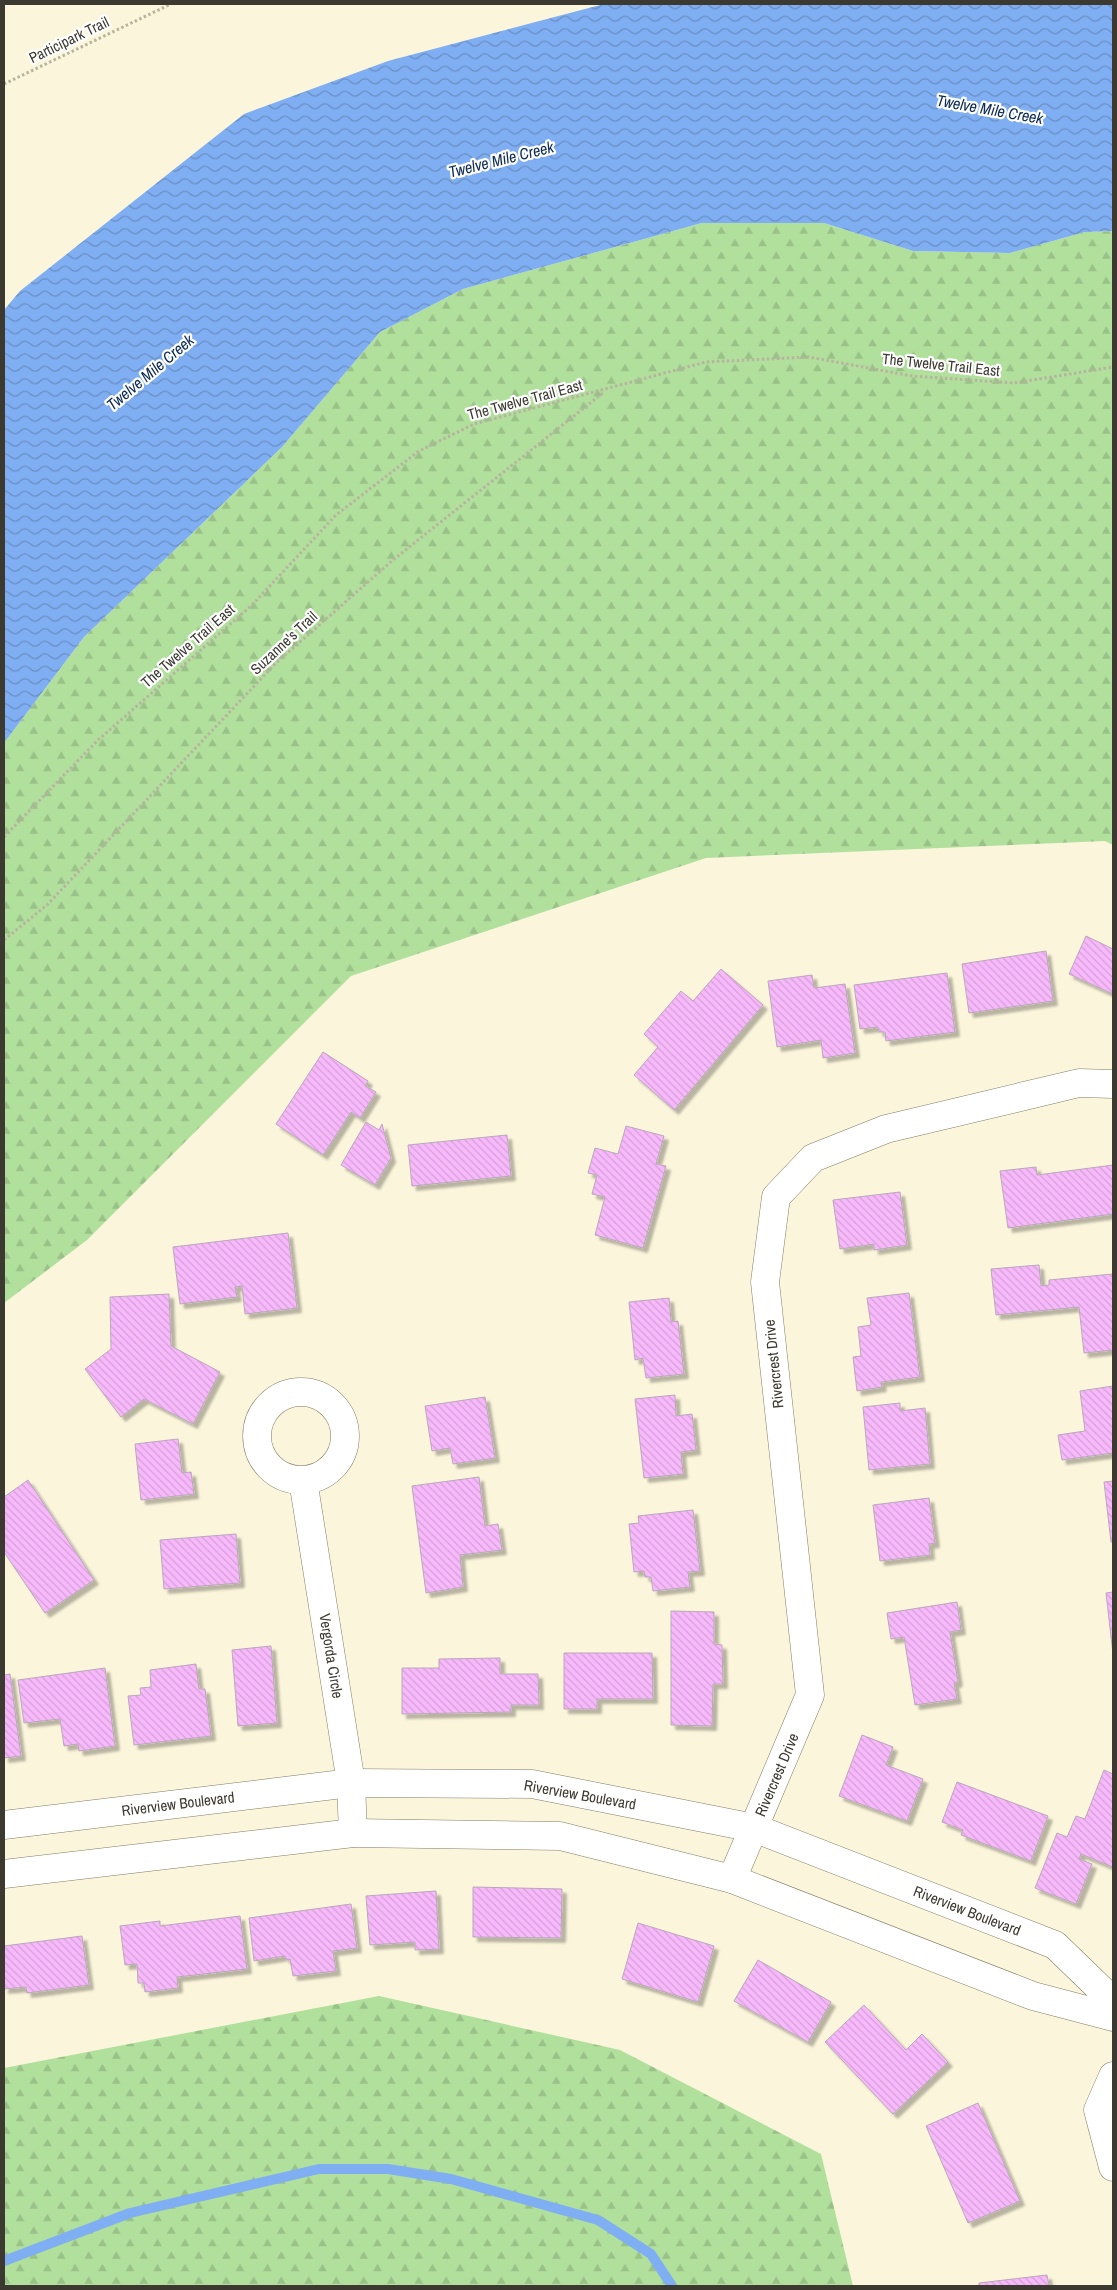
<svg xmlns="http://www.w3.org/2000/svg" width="1117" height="2290" viewBox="0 0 1117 2290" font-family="'Archivo Narrow',sans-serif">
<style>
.forest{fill:url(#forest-firs)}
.water{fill:url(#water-waves)}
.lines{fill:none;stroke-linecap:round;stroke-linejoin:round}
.stream{stroke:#7faef2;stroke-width:10}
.building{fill:url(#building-back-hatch);stroke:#b9a7ba;filter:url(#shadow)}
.street-casing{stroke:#837d67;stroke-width:29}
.secondary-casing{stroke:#837d67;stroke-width:29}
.path{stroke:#b8b39f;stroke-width:3;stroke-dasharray:2.5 2.5;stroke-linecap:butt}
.street{stroke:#fff;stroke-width:28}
.secondary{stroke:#fff;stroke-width:28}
.labels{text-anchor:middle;stroke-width:4.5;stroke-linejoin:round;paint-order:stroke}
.street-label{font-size:15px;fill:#3c3930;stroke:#fff}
.water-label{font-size:16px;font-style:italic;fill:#0b2a54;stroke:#fff}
</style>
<defs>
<pattern id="forest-firs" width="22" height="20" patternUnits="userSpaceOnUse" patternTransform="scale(1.25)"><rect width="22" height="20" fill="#b1e09d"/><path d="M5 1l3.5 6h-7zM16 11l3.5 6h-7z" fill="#99c188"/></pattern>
<pattern id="water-waves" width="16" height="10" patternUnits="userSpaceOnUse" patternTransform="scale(1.25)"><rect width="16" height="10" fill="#7faef2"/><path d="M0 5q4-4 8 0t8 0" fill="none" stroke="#698fc4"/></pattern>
<pattern id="building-back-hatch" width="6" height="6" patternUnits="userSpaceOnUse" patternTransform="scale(1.25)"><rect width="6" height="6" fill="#f7b9fb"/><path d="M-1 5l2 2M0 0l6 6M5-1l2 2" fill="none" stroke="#d5a0d7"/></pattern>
<filter id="shadow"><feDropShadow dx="4.5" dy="4.5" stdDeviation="1" flood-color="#0004"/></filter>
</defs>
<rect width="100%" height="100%" fill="#fbf5db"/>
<!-- forest -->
<path class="forest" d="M702,223H824L913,251L1010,253L1085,232L1113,231V845L1105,841L706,858L351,976L87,1240L4,1303V743L84,637L282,447L380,332L463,289Z
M379,1996L620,2050L821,2154L853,2286H4V2068Z"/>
<!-- water -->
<path class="water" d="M604,4H1113V231L1085,232L1010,253L913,251L824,223H702L463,289L380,332L282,447L84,637L4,743V310L20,291L244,114L388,61Z"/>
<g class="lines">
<!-- stream -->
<path class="stream" d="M4,2261L130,2213L319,2169H388L451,2179L598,2220L651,2254L672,2286"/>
</g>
<!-- building -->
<path class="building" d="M1086,936L1113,949V994L1069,974Z
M1046,951L1053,1001L969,1013L962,964Z
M721,969L763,1005L674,1110L634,1075L658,1047L644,1034L681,991L693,1001Z
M947,973L955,1032L886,1041L885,1032H879L878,1027L860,1029L854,985Z
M812,975L814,988L845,984L855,1053L823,1058L821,1040L777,1047L768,981Z
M323,1052L368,1081L365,1086L376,1092L360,1118L351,1112L323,1155L276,1124Z
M366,1122L379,1130L382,1124L391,1158L375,1185L341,1165Z
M626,1126L664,1136L656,1164L666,1166L643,1248L595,1235L605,1197L592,1194L597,1175L588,1173L595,1148L618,1154Z
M507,1135L511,1176L412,1186L408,1145Z
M1113,1165V1214L1008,1228L1000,1171L1036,1167L1037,1175Z
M900,1192L907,1245L874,1250V1244L840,1249L833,1200Z
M288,1233L297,1308L245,1314L242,1286L235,1287L237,1297L180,1304L173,1247Z
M1039,1265L1041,1286L1049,1285V1280L1113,1274V1350L1084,1353L1079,1307L996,1315L991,1269Z
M909,1293L920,1377L881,1382L882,1387L857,1391L853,1357L861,1356L858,1327L871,1325L867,1298Z
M169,1294L171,1346L220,1372L193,1424L144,1399L121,1417L85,1369L111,1349L110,1297Z
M669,1298L671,1322L678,1321L684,1374L646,1378L643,1358L635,1360L629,1302Z
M1113,1386V1453L1062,1460L1058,1435L1085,1431L1080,1391Z
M675,1395L676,1416L692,1414L696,1450L681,1452L683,1474L644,1478L635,1399Z
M485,1397L495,1458L453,1464L450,1448L432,1451L425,1406Z
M900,1403V1411L925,1408L930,1464L869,1470L863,1407Z
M178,1439L182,1473L191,1472L194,1494L141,1500L135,1444Z
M479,1477L485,1526L498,1524L502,1550L460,1555L463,1587L426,1593L412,1486Z
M28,1480L94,1580L45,1613L4,1552V1497Z
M1113,1481V1542H1111L1104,1482Z
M929,1498L935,1543L929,1544L930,1555L880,1561L873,1505Z
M693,1510L700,1571L688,1572L690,1587L653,1591L651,1577H645L644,1571L634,1572L629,1524L639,1523L638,1516Z
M236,1534L240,1583L164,1589L160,1540Z
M1113,1592V1654L1106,1593Z
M957,1602L961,1630L950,1632L958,1682L954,1683L957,1699L915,1705L904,1637L891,1639L887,1613Z
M671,1611L714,1612V1644L722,1645L723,1684H713L712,1726L671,1725Z
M271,1646L277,1723L238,1726L232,1650Z
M564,1653H652L653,1699H597V1709H564Z
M500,1658V1674H538L539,1705H511V1712L402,1714V1668H439V1659Z
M196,1664L199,1689H205L211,1736L134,1745L128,1696L141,1695L140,1688L151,1687L150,1670Z
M105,1668L115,1746L79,1751L78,1744L64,1746L60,1719L24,1723L18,1680Z
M10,1674L21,1756L4,1758V1675Z
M862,1735L893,1747L886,1765L923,1779L907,1821L839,1796Z
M1104,1770L1113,1774V1867L1081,1854L1079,1859L1092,1864L1076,1904L1035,1888L1057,1833L1067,1837L1076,1816L1085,1819Z
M957,1782L1048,1816L1031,1861L961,1835L963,1830L942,1822Z
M473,1887L562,1889L561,1938L473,1937Z
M436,1891L439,1949L415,1950V1942L370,1945L366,1896Z
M351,1904L357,1948L333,1951L336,1971L293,1976L290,1959L286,1960L285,1956L254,1961L249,1918Z
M240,1916L247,1969L177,1977L178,1988L145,1992L144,1983H138L137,1964L125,1965L120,1926L160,1921V1926Z
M638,1923L714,1946L698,2002L622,1979Z
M82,1936L89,1985L27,1993L26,1987L4,1989V1946Z
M758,1960L831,2002L808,2042L734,2001Z
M864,2005L906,2050L922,2034L948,2062L893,2114L825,2042Z
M978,2103L1020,2201L968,2223L926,2126Z
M1047,2275L1049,2286H979V2283Z"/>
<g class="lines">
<!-- street casing -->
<g class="street-casing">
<path id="street" d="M257 1436a44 44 0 1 1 88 0a44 44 0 1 1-88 0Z
M303,1480L351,1783L353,1833
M732,1879L810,1695L765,1282L776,1197L813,1158L886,1129L1079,1083L1113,1084"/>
</g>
<!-- secondary casing -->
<g class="secondary-casing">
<path id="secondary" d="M4,1825L351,1783L532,1784L754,1828L1055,1945L1113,2001
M4,1874L353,1833L560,1836L732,1879L1033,1996L1113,2017
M1113,2076L1098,2110L1113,2167"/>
</g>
<!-- path -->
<path class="path" d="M4,84L171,4
M4,837L97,741L252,605L336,515L419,451L474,424L706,362L809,357L912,376L1014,383L1113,367
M4,940L47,905L276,663L393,560L604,392"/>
<!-- street -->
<use href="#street" class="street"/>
<!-- secondary -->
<use href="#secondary" class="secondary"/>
</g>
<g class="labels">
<!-- street labels -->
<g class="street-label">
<text transform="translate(69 40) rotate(-26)" y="5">Participark Trail</text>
<text transform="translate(941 365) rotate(6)" y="5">The Twelve Trail East</text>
<text transform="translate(525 400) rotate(-15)" y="5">The Twelve Trail East</text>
<text transform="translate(284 643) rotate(-43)" y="5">Suzanne's Trail</text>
<text transform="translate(188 646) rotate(-41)" y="5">The Twelve Trail East</text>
<text transform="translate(774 1364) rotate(-96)" y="5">Rivercrest Drive</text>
<text transform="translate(331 1656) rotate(81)" y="5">Vergorda Circle</text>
<text transform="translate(777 1775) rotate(-67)" y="5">Rivercrest Drive</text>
<text transform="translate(580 1795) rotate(10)" y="5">Riverview Boulevard</text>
<text transform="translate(178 1804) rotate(-7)" y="5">Riverview Boulevard</text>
<text transform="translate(967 1911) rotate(21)" y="5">Riverview Boulevard</text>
</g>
<!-- water labels -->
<g class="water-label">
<text transform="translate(990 109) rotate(10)" y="6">Twelve Mile Creek</text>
<text transform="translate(501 159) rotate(-14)" y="6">Twelve Mile Creek</text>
<text transform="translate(150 372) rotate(-40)" y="6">Twelve Mile Creek</text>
</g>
</g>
<!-- border -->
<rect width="1117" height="2290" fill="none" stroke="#3c3930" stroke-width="10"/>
</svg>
